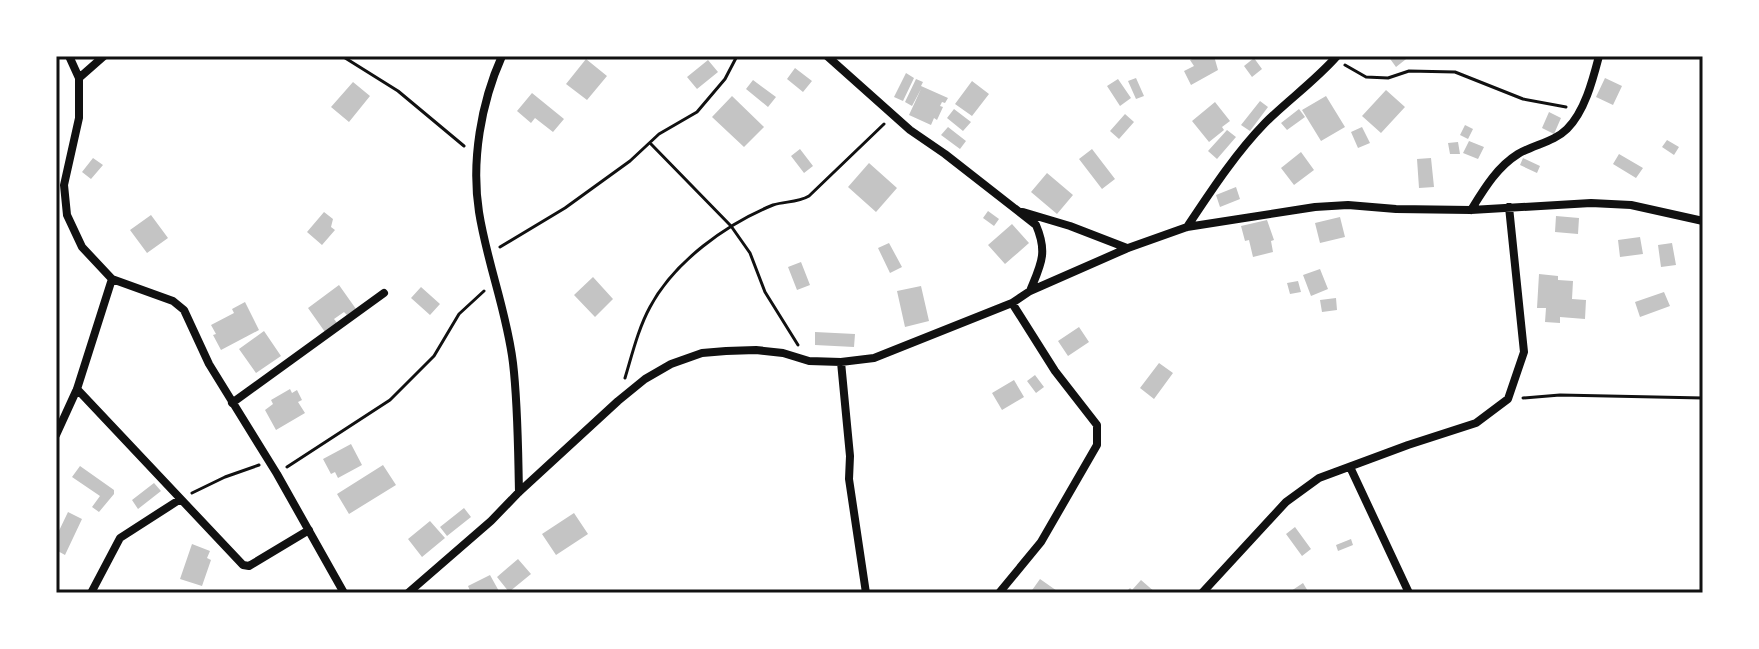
<svg xmlns="http://www.w3.org/2000/svg" width="1759" height="649" viewBox="0 0 1759 649" font-family="'Public Sans',sans-serif">
<style>
.building{fill:#c4c4c4}
.lines{fill:none;stroke-linecap:round;stroke-linejoin:round}
.path{stroke:#111;stroke-width:3}
.minor{stroke:#111;stroke-width:8}
.neatline{fill:none;stroke:#111;stroke-width:3}
</style>
<rect width="100%" height="100%" fill="#fff"/>
<!-- building -->
<path class="building" d="M1198,56H1214L1218,70L1191,85L1184,71L1194,66L1190,60Z
M1388,56H1410L1396,67Z
M1254,58L1262,69L1252,77L1244,66Z
M586,59L607,76L587,100L566,84Z
M708,60L718,72L697,89L687,77Z
M795,68L812,81L803,92L787,79Z
M906,73L914,78L903,101L894,97Z
M1136,78L1144,96L1136,99L1128,81Z
M1605,78L1622,86L1613,105L1596,97Z
M916,79L923,82L921,86L948,98L945,103L942,102L940,106L943,107L937,120L934,118L931,125L909,115L921,89L912,106L905,102Z
M1118,79L1131,98L1120,106L1107,86Z
M753,80L776,97L768,107L746,89Z
M972,81L989,94L972,116L955,104Z
M353,82L370,96L349,122L331,107Z
M1386,90L1405,107L1381,133L1362,116Z
M532,93L564,119L553,132L535,118L531,123L517,111Z
M732,96L764,127L744,147L712,117Z
M1326,96L1345,127L1321,141L1302,110Z
M1260,101L1268,107L1250,131L1241,125Z
M1215,102L1230,121L1222,127L1224,130L1209,142L1192,121Z
M954,109L971,122L963,131L947,118Z
M1299,109L1305,117L1287,130L1281,123Z
M1549,112L1561,118L1554,134L1542,128Z
M1125,114L1134,122L1119,139L1110,131Z
M1465,125L1473,129L1468,139L1460,135Z
M948,127L966,141L960,149L941,135Z
M1362,127L1370,143L1358,148L1351,132Z
M1227,130L1236,137L1217,159L1208,151Z
M1667,140L1679,147L1674,155L1662,147Z
M1469,141L1484,147L1478,159L1463,153Z
M1458,142L1460,154H1450L1448,143Z
M800,149L813,166L804,173L791,156Z
M1092,149L1115,179L1102,189L1079,159Z
M1301,152L1314,170L1294,185L1281,168Z
M1619,154L1643,168L1636,178L1613,164Z
M93,158L103,165L91,179L82,172Z
M1431,158L1434,187L1419,188L1417,159Z
M1523,158L1540,166L1537,173L1520,165Z
M869,163L897,188L876,212L848,187Z
M1047,173L1073,195L1057,214L1031,192Z
M1236,187L1240,199L1220,207L1216,195Z
M988,211L999,219L994,226L983,218Z
M324,212L333,219L331,227L335,230L322,245L307,232Z
M151,215L168,238L147,253L130,230Z
M1556,216L1579,218L1578,234L1555,232Z
M1340,217L1345,237L1320,243L1315,223Z
M1267,220L1274,240L1271,241L1273,252L1253,257L1249,240L1245,241L1241,226Z
M1012,224L1029,243L1005,264L988,245Z
M1640,237L1643,254L1620,257L1618,240Z
M889,243L902,267L890,273L878,248Z
M1672,243L1676,265L1661,267L1658,245Z
M801,262L810,285L797,290L788,267Z
M1320,269L1328,289L1311,296L1303,275Z
M1539,274L1558,276V280L1573,281L1572,299L1586,300L1585,319L1560,317V323L1545,322L1546,308H1537Z
M593,277L613,299L595,317L574,295Z
M1298,281L1301,292L1290,294L1287,283Z
M339,285L356,309L347,315L344,312L334,319L337,323L325,332L308,308Z
M921,286L929,321L905,327L897,291Z
M421,287L440,304L430,315L411,298Z
M1664,292L1670,306L1640,317L1635,302Z
M1336,298L1337,310L1322,312L1320,300Z
M245,302L259,330L221,350L213,335L216,334L211,325L234,313L232,309Z
M1079,327L1089,342L1068,356L1058,341Z
M264,331L281,356L256,373L239,349Z
M815,332L855,334L854,347L815,345Z
M1159,363L1173,373L1154,399L1140,388Z
M1035,375L1044,387L1036,393L1027,381Z
M1014,380L1024,397L1002,410L992,393Z
M290,389L292,393L297,390L302,400L298,402L305,413L276,430L265,410L273,404L271,400Z
M351,444L362,465L338,478L335,472L331,474L323,459Z
M383,465L396,485L349,514L337,494Z
M80,466L114,490V494L99,512L92,507L100,496L72,477Z
M154,483L161,491L138,509L132,500Z
M464,508L471,517L447,536L440,527Z
M68,512L82,519L65,555L56,550V537Z
M574,513L588,534L556,555L542,534Z
M430,521L445,538L422,557L408,539Z
M1295,527L1311,549L1302,556L1286,534Z
M1351,539L1353,545L1338,551L1336,545Z
M192,544L210,551L207,558L211,560L202,586L180,579Z
M518,559L531,574L509,592L497,577Z
M490,575L500,593H471L468,586Z
M1040,579L1060,593H1030Z
M1141,580L1156,593H1125L1130,588L1132,590Z
M1303,583L1309,593H1288Z"/>
<g class="lines">
<!-- path -->
<path class="path" d="M342,56L398,91L464,146
M1345,65L1366,77L1388,78L1409,71L1455,72L1523,99L1566,107
M651,144L731,226L750,253L765,292L798,345
M500,247L565,208L630,161L659,134L697,112L725,79L737,56
M625,378C632,355 638,329 650,307C674,262 726,224 773,205C785,201 797,203 809,196L884,124
M1523,398L1560,395L1703,398
M287,467L390,400L434,356L459,314L484,291
M192,493L225,477L259,465"/>
<!-- minor -->
<path class="minor" d="M69,56L79,78V118L64,185L67,215L82,247L112,279L173,301L184,310L209,364L277,474L344,593
M502,56C481,103 471,161 479,212C487,263 507,312 513,363C518,405 518,449 519,492
M827,56L910,130L945,154L1036,225C1048,253 1041,264 1030,291
M79,78L104,56
M1471,210C1484,189 1497,167 1518,154C1535,144 1554,142 1567,129C1585,111 1593,79 1599,56
M1023,212L1070,226L1127,248
M1187,227C1211,191 1235,154 1265,123C1288,100 1315,81 1337,56
M841,362L850,456L849,479L866,593
M77,389L243,565L249,566L309,530
M232,403L384,293
M56,435L77,389L112,279
M1350,467L1409,593
M91,593L120,538L179,500
M408,593L491,521L519,492L618,401L645,379L671,364L702,353L726,351L756,350L783,353L809,361L841,362L874,358L1012,303L1030,291L1128,248L1187,227L1315,207L1348,205L1396,209L1471,210L1591,203L1631,205L1703,221
M999,593L1041,542L1097,445V425L1055,371L1012,303
M1202,593L1286,502L1319,478L1408,445L1476,423L1508,399L1524,352L1509,207"/>
</g>
<!-- border -->
<rect width="1759" height="649" fill="none" stroke="#ffffff" stroke-width="116"/>
<rect x="58" y="58" width="1643" height="533" class="neatline"/>
</svg>
